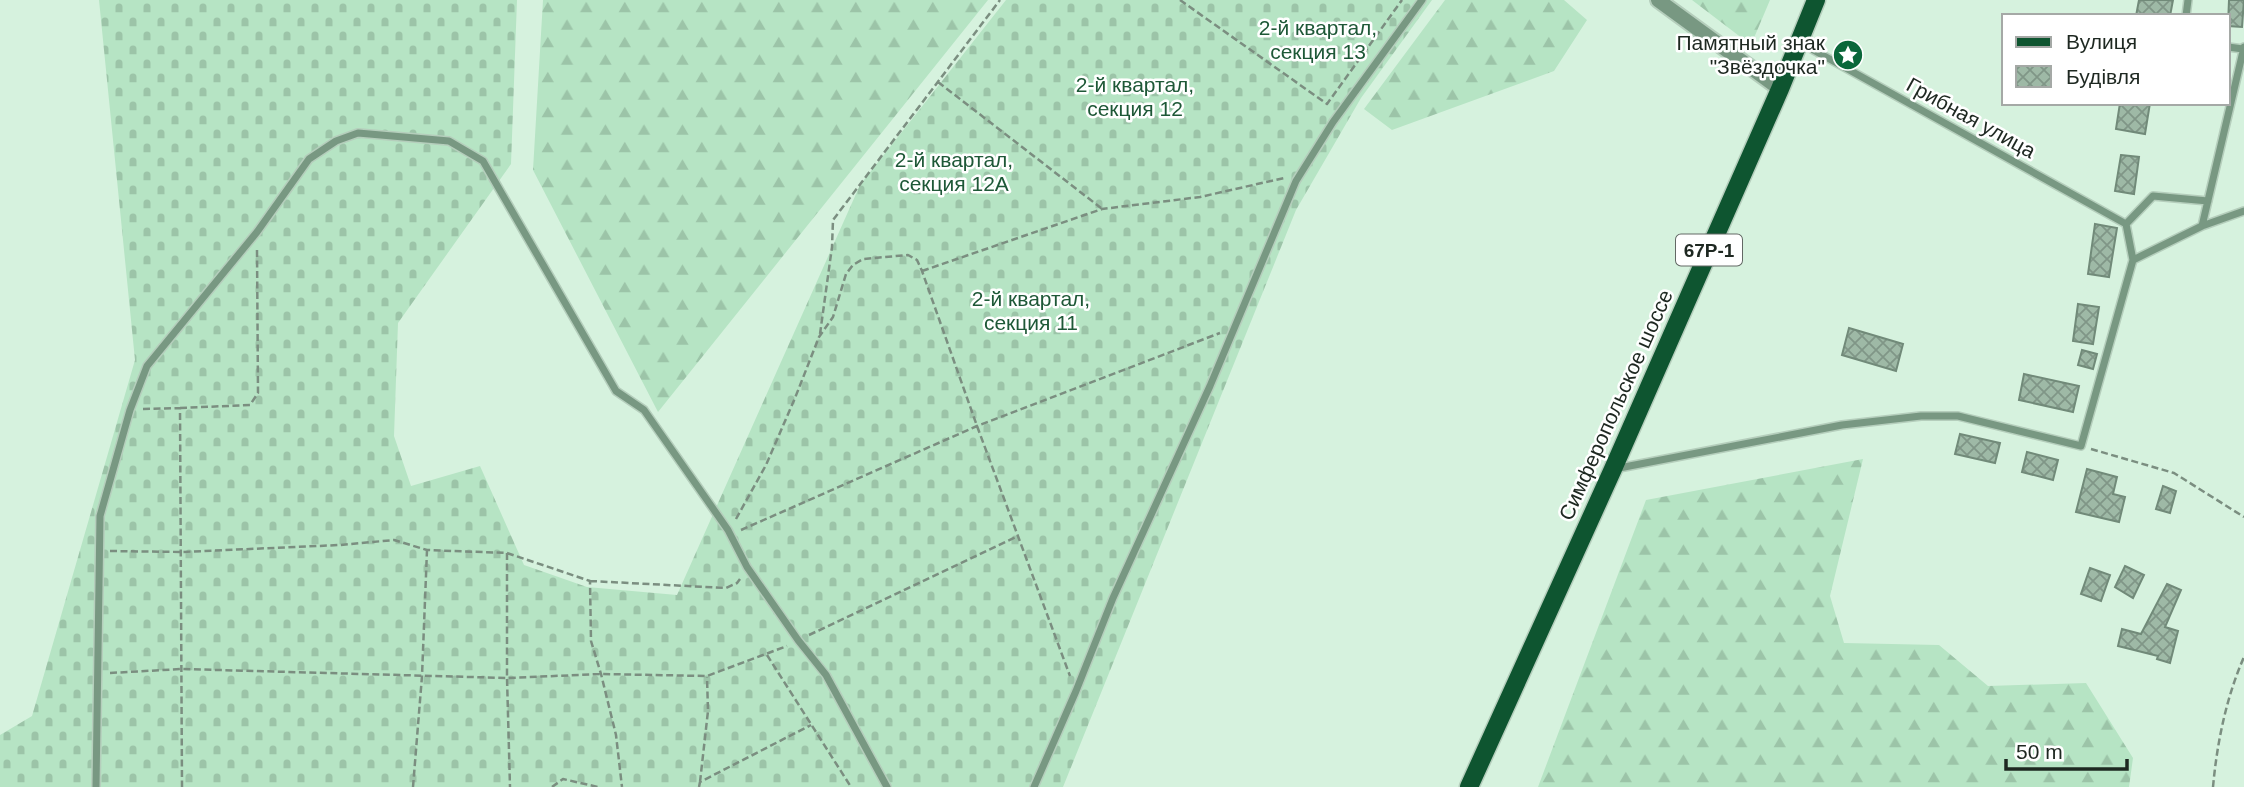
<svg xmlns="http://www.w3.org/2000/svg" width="2244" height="787" viewBox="0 0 2244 787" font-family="Helvetica,sans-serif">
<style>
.forest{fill:url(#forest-firs)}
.cemetery{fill:url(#cemetery-stones)}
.building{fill:url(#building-cross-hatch);stroke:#718a79;stroke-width:2}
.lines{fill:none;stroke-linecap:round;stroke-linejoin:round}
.lane-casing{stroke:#b5cebc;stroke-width:10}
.street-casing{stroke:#b5cebc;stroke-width:18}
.primary-casing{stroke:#b5cebc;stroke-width:21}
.path{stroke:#7b8e80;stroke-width:2.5;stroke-dasharray:7 3.5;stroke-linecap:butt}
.lane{stroke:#789882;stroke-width:7}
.street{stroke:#789882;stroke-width:14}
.primary{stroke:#0e5530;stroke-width:18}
.labels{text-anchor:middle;stroke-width:5;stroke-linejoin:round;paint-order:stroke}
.shield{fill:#fff;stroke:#626864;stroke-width:2}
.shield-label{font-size:19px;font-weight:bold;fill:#1e2821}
.park-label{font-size:21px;fill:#1e5837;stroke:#fff}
.poi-label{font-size:21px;fill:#1e2821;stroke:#fff;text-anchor:end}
.street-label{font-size:21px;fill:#1e2821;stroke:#fff}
</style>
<defs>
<pattern id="forest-firs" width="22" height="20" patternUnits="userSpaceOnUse" patternTransform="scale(1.75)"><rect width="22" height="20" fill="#b6e4c4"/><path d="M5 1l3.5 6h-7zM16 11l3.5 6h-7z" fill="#9cc4a8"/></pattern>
<pattern id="cemetery-stones" width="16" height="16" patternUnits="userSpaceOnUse" patternTransform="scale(1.75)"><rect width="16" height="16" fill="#b6e4c4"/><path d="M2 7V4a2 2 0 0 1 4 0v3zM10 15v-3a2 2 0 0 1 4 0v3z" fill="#9cc4a8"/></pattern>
<pattern id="building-cross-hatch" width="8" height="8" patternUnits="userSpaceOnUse" patternTransform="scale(1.75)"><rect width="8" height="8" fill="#9eb9a6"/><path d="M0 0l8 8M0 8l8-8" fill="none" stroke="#809687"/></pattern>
</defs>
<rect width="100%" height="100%" fill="#d6f2de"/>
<!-- forest -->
<path class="forest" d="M543,0H988L658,412L533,170Z
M1445,0H1564L1587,20L1554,71L1392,130L1364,109Z
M1692,0H1770L1751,45Z
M1863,459L1830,596L1844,643L1939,645L1988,686L2086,683L2133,758L2129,787H1538L1646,500Z"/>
<!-- cemetery -->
<path class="cemetery" d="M99,0H517L511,164L398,323L394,436L411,486L480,466L524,565L587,587L677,595L860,185L1006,0H1432L1361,98L1296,210L1063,787H0V735L32,716L135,360Z"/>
<!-- building -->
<path class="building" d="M2139,0H2173L2170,16H2136Z
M2229,0H2244L2242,27L2228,26Z
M2120,103H2150L2145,134L2116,129Z
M2121,155L2139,157L2134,194L2115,191Z
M2095,224L2117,228L2109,277L2088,274Z
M2078,304L2099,307L2093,344L2073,341Z
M1849,328L1903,344L1896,371L1842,355Z
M2082,350L2097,354L2093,369L2078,365Z
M2024,374L2079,386L2073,412L2019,400Z
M1960,434L2000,443L1995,463L1955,454Z
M2027,452L2058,460L2053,480L2022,472Z
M2087,469L2117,477L2113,494L2125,497L2119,522L2076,512Z
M2163,486L2176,491L2170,513L2156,509Z
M2125,566L2144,575L2133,598L2115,587Z
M2090,568L2110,575L2101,601L2081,594Z
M2167,584L2181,590L2165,627L2178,631L2170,663L2157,659L2158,656L2118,646L2122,629L2141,634Z"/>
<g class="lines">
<!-- lane casing -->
<g class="lane-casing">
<path id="lane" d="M2186,16L2188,0
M1799,42L2126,224
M2228,47L2243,49
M2202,226L2244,47
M2133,260L2126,224L2153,196L2208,201
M1614,469L1842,425L1921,416H1958L2081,446L2133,260L2202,226L2244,211
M96,787L100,516L130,410L147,366L257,232L309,159L336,141L358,133L449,141L483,161L616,391L644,410L728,530L747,567L798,640L826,675L887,787
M1034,787L1076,691L1113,598L1210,386L1296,181L1333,122L1422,0"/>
</g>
<!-- street casing -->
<g class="street-casing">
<path id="street" d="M1658,0L1780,89"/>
</g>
<!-- primary casing -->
<g class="primary-casing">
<path id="primary" d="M1469,787L1613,469L1780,89L1816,0"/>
</g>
<!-- path -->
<path class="path" d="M1180,0L1327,104L1402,0
M938,82L1101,208
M922,271L1102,209L1200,197L1284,178
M820,334L832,247L833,220L1000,0
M180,408L250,405L258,393L257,250
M143,409L180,408L182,787
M2091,449L2174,473L2244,517
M736,519L766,465L795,398L819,337L833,317L846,274L853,265L863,259L908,255L917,260L922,271L977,426L1070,676
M741,530L977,426L1220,333
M110,551L182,552L340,545L394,540L427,550L507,553V678L510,787
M507,553L590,581L591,641L601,674L616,735L622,787
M590,581L726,588L737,583L740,579
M809,635L1018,536
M767,655L851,787
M110,673L182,669L507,678L601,674L707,676L787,646
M700,782L708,711L707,677
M413,787L422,676L427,550
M552,787L563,779L598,787
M699,787L700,782L811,725
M2213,787C2217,743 2226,698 2244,657"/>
<!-- lane -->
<use href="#lane" class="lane"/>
<!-- street -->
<use href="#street" class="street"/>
<!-- primary -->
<use href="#primary" class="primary"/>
</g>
<!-- icons -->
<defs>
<g id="sight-disc" transform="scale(1.575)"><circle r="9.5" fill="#0a673a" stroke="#fff"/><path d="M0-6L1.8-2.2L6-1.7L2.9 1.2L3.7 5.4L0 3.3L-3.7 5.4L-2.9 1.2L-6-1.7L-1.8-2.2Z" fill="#fff"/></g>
</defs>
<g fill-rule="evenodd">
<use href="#sight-disc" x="1848" y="55"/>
</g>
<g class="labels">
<!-- shield labels -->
<rect class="shield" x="1676" y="234.5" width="66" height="31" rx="5"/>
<g class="shield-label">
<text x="1709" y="257">67Р-1</text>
</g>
<!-- park labels -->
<g class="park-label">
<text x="1318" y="35">2-й квартал,<tspan x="1318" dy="24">секция 13</tspan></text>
<text x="1135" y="92">2-й квартал,<tspan x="1135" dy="24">секция 12</tspan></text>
<text x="954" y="167">2-й квартал,<tspan x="954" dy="24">секция 12А</tspan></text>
<text x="1031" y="306">2-й квартал,<tspan x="1031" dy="24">секция 11</tspan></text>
</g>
<!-- poi labels -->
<g class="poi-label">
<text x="1825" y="50">Памятный знак<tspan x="1825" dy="24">"Звёздочка"</tspan></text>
</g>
<!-- street labels -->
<g class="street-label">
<text transform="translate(1971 118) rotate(29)" y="7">Грибная улица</text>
<text transform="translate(1616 405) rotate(-66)" y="7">Симферопольское шоссе</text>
</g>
</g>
<!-- legend -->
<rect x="2002" y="14" width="228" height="91" fill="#ffffff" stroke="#a5a9a6" stroke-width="2"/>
<rect x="2016" y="37" width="35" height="10" fill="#0e5530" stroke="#a5a9a6" stroke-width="2"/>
<text x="2066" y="49" font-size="21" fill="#1e2821">Вулиця</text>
<rect x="2016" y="66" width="35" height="21" fill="url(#building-cross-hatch)" stroke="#a5a9a6" stroke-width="2"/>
<text x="2066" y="84" font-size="21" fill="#1e2821">Будівля</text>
<!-- scale -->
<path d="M2006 759v10h121v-10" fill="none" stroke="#1e2821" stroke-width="3.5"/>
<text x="2016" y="759" font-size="21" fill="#1e2821" stroke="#ffffff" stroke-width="5" paint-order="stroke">50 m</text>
</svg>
